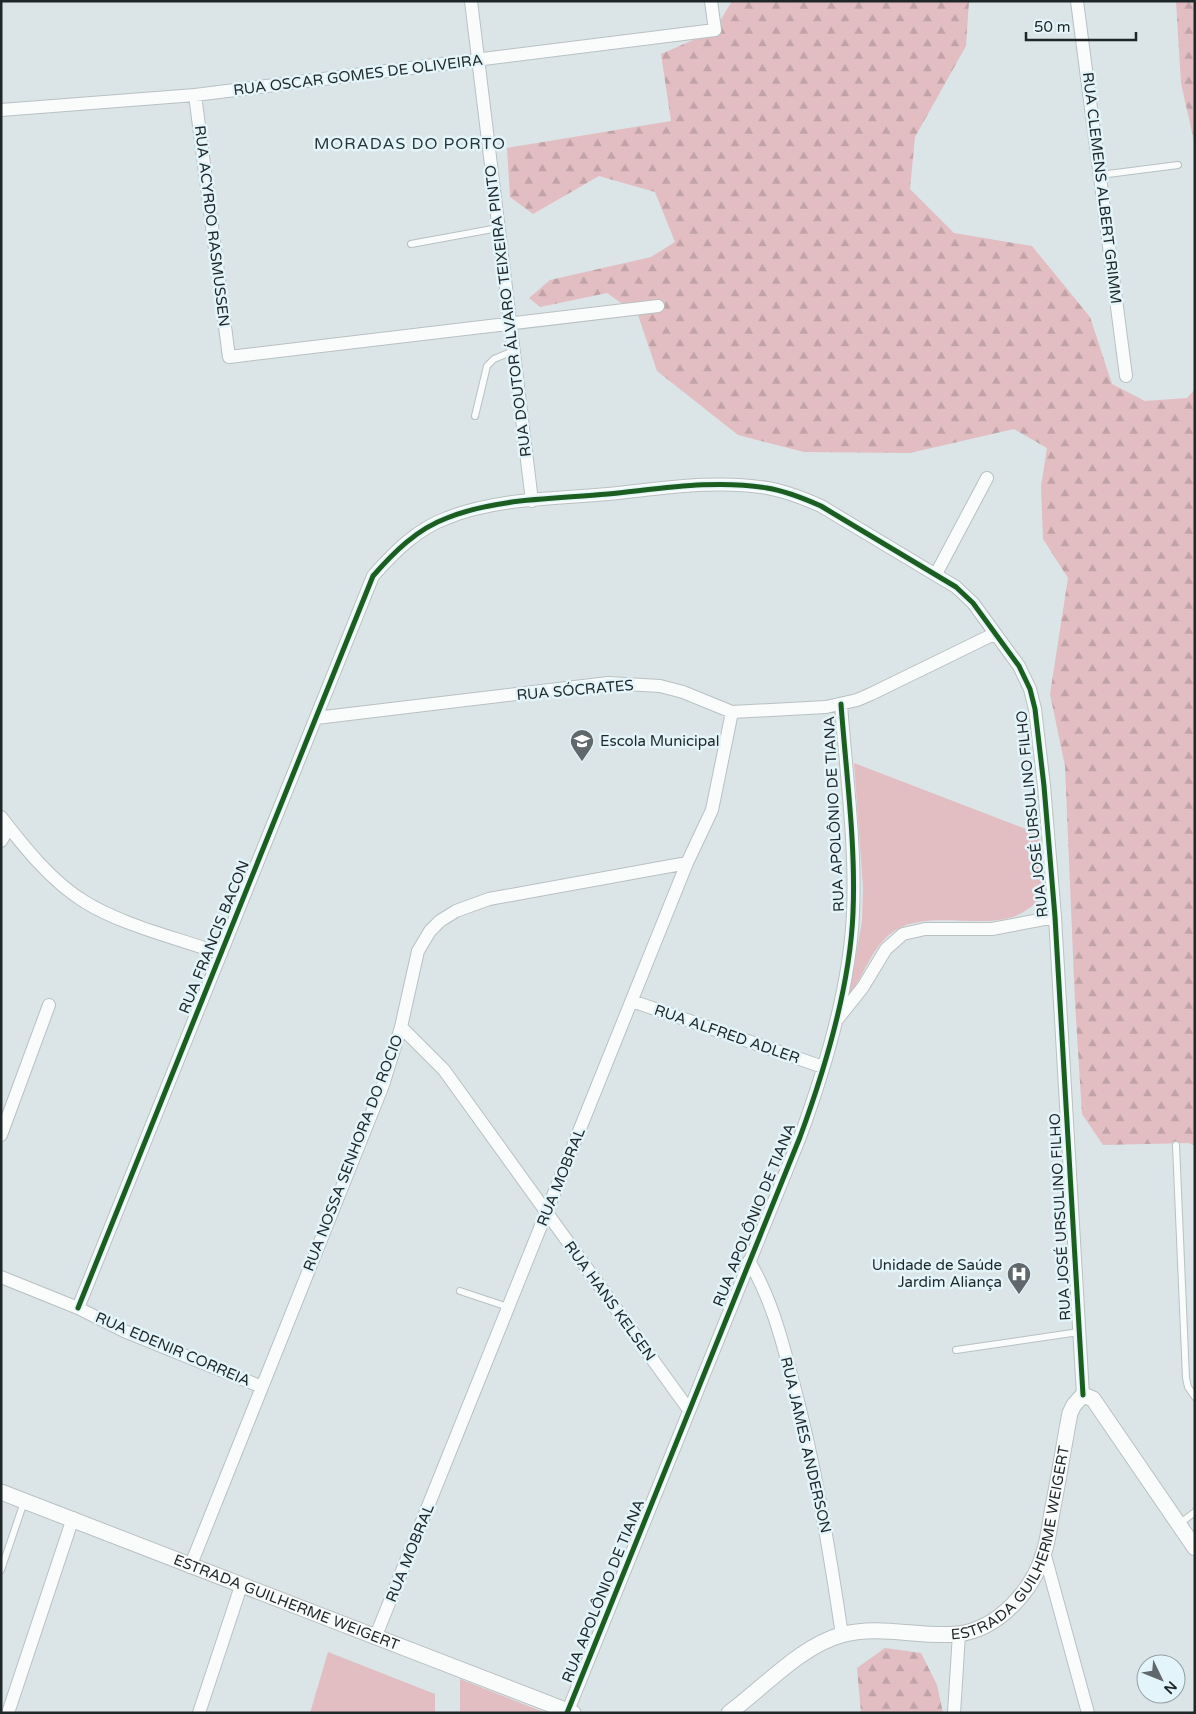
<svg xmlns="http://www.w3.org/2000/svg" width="1196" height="1714" viewBox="0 0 1196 1714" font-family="'Varela Round',sans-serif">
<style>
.forest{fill:url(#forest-firs)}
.park{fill:#e2bec2}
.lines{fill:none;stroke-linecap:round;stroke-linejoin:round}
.service-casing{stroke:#b9c1c2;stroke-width:8}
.minor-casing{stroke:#b9c1c2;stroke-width:14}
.tertiary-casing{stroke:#b9c1c2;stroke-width:17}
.service{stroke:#fafbfb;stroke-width:6}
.minor{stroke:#fafbfb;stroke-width:12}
.tertiary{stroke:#fafbfb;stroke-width:15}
.cycleway-casing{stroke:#e3f5fa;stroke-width:8}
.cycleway{stroke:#1b5e20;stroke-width:5}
.labels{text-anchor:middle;stroke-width:5;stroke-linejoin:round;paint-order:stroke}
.street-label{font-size:15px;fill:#1f2628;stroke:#e3f5fa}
.poi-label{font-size:15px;fill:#1f2628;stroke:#e3f5fa;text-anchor:start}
.neighbourhood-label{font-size:16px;letter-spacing:1px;fill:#273539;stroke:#e3f5fa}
</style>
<defs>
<pattern id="forest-firs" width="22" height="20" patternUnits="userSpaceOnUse" patternTransform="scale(1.25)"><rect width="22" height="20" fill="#e2bec2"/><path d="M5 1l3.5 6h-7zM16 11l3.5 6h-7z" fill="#c1a3a7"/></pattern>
</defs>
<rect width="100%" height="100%" fill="#dbe4e7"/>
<!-- forest -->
<path class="forest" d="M732,1H969L966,46L915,137L910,189L954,233L1032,246L1090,317L1112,384L1145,401L1187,398L1195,389V1146L1189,1143L1103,1145L1082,1114L1075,1003L1065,766L1050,694L1068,578L1043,539L1041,486L1047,448L1014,429L910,453L804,452L738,435L657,371L638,315L607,293L540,307L529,298L550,280L651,257L675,242L655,192L599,176L533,214L510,197L507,148L671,121L661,54L714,31Z
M1176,1H1195V146L1181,83Z
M885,1648L921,1653L937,1685L943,1713H861L857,1668Z"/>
<!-- park -->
<path class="park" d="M854,763L1039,834L1043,899C1033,905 1024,913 1013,917C975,929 920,908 889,935C870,951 864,976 849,995L862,921L863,887Z
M328,1652L435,1694V1713H310Z
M460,1679L546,1713H460Z"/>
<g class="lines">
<!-- service casing -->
<g class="service-casing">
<path id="service" d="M1100,175L1178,165
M411,244L498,228
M475,416L487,366L494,359L513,351
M1176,1145L1186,1378L1188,1387L1195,1397
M460,1291L508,1307
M956,1350L1079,1332
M1179,1524L1195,1512
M1,1570L24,1502"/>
</g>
<!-- minor casing -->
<g class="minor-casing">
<path id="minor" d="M471,1L532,501
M1077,1L1126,376
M195,95L229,357L658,306
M1,110L195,95L715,30L711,1
M936,574L987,478
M316,718L608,683L660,686L683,692L732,712L826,707L857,700L871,694L994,634
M1,817C24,847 52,882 85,902C124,926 178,938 221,954
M1,841L9,827
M632,1001L823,1067
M836,1021L863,987L886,949L903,934L925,929H992L1055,917
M401,1027L444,1070L689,1410
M1,1135L49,1005
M749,1261C771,1298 781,1337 792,1378C815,1463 829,1548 842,1635
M1,1277L78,1308L124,1331L262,1387
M78,1308L373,576C394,552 417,529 447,518C497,498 555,499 608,494C659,489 715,479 767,488C786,491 803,498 821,506L956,587L973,603L1019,666L1030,689L1035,709L1044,786L1055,917L1083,1395
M1044,1552L1088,1713
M190,1567L383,1085L401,1027L418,951L430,931L440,921L456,911L489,899L687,863
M375,1638L687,863L712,810L732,712
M8,1713L73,1518
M199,1713L241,1586
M567,1713L800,1137C825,1069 850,986 853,913C856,844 846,773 841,704
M954,1713L959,1634"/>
</g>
<!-- tertiary casing -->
<g class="tertiary-casing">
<g id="tertiary">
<path id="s1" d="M1,1492L573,1713"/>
<path id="s2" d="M729,1713C763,1688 801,1646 841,1635C880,1624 919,1638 958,1634C999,1629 1034,1589 1044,1552C1049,1537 1050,1522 1053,1507C1059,1476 1064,1445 1070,1413L1074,1405L1083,1395L1093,1399L1195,1548"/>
</g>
</g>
<!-- service -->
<use href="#service" class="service"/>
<!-- minor -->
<use href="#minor" class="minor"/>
<!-- tertiary -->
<use href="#tertiary" class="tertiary"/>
<!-- cycleway casing -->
<g class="cycleway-casing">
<path id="cycleway" d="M78,1308L373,576C394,552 417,529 447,518C497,498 555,499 608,494C659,489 715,479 767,488C786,491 803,498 821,506L956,587L973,603L1019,666L1030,689L1035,709L1044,786L1055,917L1083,1395
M567,1713L800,1137C825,1069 850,986 853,913C856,844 846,773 841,704"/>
</g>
<!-- cycleway -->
<use href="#cycleway" class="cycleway"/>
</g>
<!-- icons -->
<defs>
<g id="school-pin" transform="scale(1.25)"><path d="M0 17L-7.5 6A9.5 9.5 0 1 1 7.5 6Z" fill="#61686b" stroke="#e3f5fa"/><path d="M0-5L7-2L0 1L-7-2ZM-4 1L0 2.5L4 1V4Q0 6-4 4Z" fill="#fff"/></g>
<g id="hospital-pin" transform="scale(1.25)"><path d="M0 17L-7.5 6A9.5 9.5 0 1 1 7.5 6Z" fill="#61686b" stroke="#e3f5fa"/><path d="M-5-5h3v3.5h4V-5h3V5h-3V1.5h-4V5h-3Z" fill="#fff"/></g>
</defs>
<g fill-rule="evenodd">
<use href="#school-pin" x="582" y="741"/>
<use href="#hospital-pin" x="1019" y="1274"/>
</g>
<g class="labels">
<!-- street labels -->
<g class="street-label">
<text transform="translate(358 75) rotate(-7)" y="5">RUA OSCAR GOMES DE OLIVEIRA</text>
<text transform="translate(1102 188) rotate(83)" y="5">RUA CLEMENS ALBERT GRIMM</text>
<text transform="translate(212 226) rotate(83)" y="5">RUA ACYRDO RASMUSSEN</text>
<text transform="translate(508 311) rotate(-97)" y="5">RUA DOUTOR ÁLVARO TEIXEIRA PINTO</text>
<text transform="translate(575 690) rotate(-5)" y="5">RUA SÓCRATES</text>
<text transform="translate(834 814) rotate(-93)" y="5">RUA APOLÔNIO DE TIANA</text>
<text transform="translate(1032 814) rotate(-96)" y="5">RUA JOSÉ URSULINO FILHO</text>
<text transform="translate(214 937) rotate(-68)" y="5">RUA FRANCIS BACON</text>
<text transform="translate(727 1034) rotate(19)" y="5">RUA ALFRED ADLER</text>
<text transform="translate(353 1153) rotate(-69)" y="5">RUA NOSSA SENHORA DO ROCIO</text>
<text transform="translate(561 1177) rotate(-68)" y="5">RUA MOBRAL</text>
<text transform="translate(754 1215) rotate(-68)" y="5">RUA APOLÔNIO DE TIANA</text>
<text transform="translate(1060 1217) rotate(-93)" y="5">RUA JOSÉ URSULINO FILHO</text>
<text transform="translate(610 1301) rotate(54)" y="5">RUA HANS KELSEN</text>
<text transform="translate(173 1349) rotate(23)" y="5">RUA EDENIR CORREIA</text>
<text transform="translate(806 1445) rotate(77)" y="5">RUA JAMES ANDERSON</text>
<text dy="5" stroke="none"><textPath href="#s2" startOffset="368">ESTRADA GUILHERME WEIGERT</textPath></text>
<text transform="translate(410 1553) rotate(-68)" y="5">RUA MOBRAL</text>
<text transform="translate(603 1591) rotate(-68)" y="5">RUA APOLÔNIO DE TIANA</text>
<text dy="5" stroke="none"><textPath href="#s1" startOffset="306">ESTRADA GUILHERME WEIGERT</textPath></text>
</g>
<!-- poi labels -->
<g class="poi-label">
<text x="600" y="746">Escola Municipal</text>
<text x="1002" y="1270" text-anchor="end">Unidade de Saúde<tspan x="1002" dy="17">Jardim Aliança</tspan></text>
</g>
<!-- neighbourhood labels -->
<g class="neighbourhood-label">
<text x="410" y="149">MORADAS DO PORTO</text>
</g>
</g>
<!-- border -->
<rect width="1196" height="1714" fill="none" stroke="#1f2628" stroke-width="5"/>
<!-- north arrow -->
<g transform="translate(1161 1679) rotate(133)"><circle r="24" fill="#e3f5fa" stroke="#95a2a6"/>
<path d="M0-4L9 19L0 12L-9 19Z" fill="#61686b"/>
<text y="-8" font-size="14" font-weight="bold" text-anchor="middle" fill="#1f2628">N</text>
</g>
<!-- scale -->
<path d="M1026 32v8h110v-8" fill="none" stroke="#1f2628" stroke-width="2.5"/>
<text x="1034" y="32" font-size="15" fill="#1f2628" stroke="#e3f5fa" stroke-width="4" paint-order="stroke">50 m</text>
</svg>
